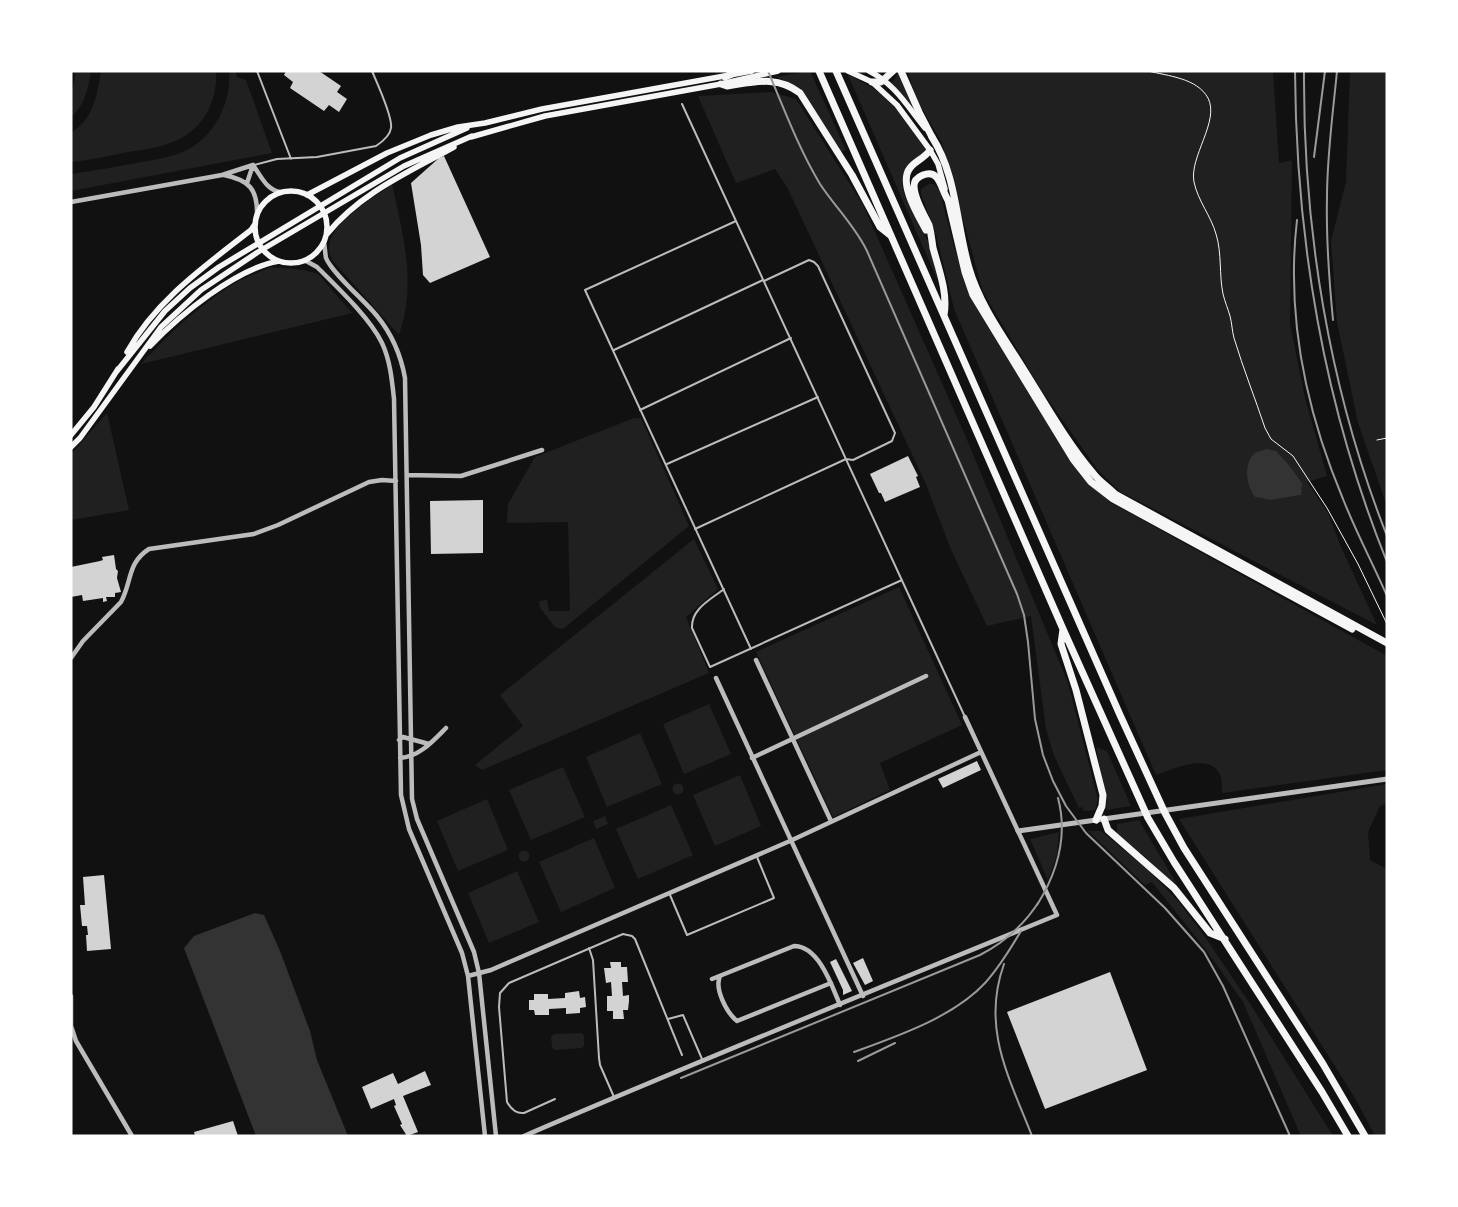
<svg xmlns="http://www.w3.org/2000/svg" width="1458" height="1207" viewBox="0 0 1458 1207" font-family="Manrope,sans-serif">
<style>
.green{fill:#202020;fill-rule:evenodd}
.water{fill:#333}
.building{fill:#d3d3d3}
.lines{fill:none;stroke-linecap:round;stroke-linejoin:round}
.path{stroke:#f5f5f5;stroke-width:1}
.service{stroke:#bcbcbc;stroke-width:2}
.minor{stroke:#bcbcbc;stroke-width:4.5}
.tertiary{stroke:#bcbcbc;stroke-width:5}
.secondary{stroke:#f5f5f5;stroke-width:5.5}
.primary{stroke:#f5f5f5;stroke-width:7}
.trunk{stroke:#f5f5f5;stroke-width:7}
.rail{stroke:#9a9a9a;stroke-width:2}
</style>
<rect width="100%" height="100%" fill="#111"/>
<!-- green -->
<path class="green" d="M75,71H91C88,88 85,106 71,117V93L75,79Z
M101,71H216C218,103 201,133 170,143C157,148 142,150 128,152C109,156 90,160 71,162V133C94,118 97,96 101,71Z
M229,71H236L237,77L246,80L272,153L71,191V174C93,171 114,167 136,163C152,160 169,158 185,151C214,138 232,102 229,71Z
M810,71L846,150L841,152L795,86L776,77Z
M898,71H899L915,108L913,110L891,83L895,79Z
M907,71H1273L1279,163L1292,160L1290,324L1305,398L1327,476L1307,482L1328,513L1341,547L1377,625L1119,491L1097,469L1042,391L983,292L942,143L919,103ZM1250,490L1301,495L1271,500L1255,497Z
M1350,71H1387V506L1358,423L1337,322L1331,241L1346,182Z
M848,75C891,94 901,115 927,151L904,174L902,183L904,194L929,243L938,278L937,279Z
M771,92L796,99L863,205L965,435L1068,683L1098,800L1095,810L1084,811L1082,807L1079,808L1054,756L1046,729L1031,616L987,626L952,552L925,482L787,187L775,169L736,183L698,96Z
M392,184C401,225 413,270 405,312C404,320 401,327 399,335L332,260C331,257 329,253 329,249C329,222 373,199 392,184Z
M929,184H934L939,189L955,250L974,301L1085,476L1110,502L1387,656V770L1222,793C1222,788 1222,781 1221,777C1212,751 1173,769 1156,775L954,309L937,238L921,194V189Z
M270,267L304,270L318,274L352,313L141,364C169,334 197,307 232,285C243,278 258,273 270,267Z
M107,413L129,510L71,520V454Z
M634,418H641L689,526L563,629L555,627L540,608L539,601L547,600L549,611H570L568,522L507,523L508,504L535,457Z
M694,539L718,589L686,617L709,673L482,770L475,765L523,726L500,695Z
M899,587L962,725L880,763L890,790L833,817L756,652Z
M709,704L731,754L684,774L663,724Z
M640,733L662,784L607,807L586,757Z
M1096,747L1107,751L1131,806L1106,810L1107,804Z
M563,767L585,817L531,840L509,790Z
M740,775L761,826L715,846L693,795Z
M672.5 789a5.5 5.5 0 1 1 11 0a5.5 5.5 0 1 1-11 0Z
M1387,784V803L1380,806L1368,832L1370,860L1387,869V1136H1375L1355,1098L1179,819Z
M487,799L508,850L458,871L437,821Z
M671,805L693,855L638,879L616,829Z
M605,816L608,824L596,829L593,821Z
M1139,820L1176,883L1173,884L1148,859L1117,834V824Z
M1088,831H1101L1148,870L1178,901L1201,931L1251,1005L1333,1136H1301L1243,1002L1206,950L1152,882L1145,885Z
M1059,832L1057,854L1048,880L1030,839Z
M594,838L615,888L561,912L539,862Z
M518.5 856a5.5 5.5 0 1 1 11 0a5.5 5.5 0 1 1-11 0Z
M517,871L539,922L489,943L468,893Z
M582,1033L584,1036V1046L582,1048L554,1050L552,1047L551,1037L554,1034Z"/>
<!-- water -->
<path class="water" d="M1267,449L1276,451L1288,464L1302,483L1301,495L1271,500L1255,497C1246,486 1243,463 1255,453C1258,451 1263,450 1267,449Z
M255,913L264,915L280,951L310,1031L317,1060L348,1136H256L184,948L194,936Z"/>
<!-- building -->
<path class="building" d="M286,71H319L341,86L337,92L347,99L339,112L329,105L324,111L290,88L293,82L284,75Z
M444,156L490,257L430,283L423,275L421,245L411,183L439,158Z
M908,456L918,476L916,477L920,487L885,502L881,493H879L870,474Z
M483,500V553L431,554L430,501Z
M114,555L116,569L118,571L117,578L121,592L115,593V597H106L107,601L103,602V598L83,601L82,595L71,597V567L100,561L103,560L102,557Z
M977,761L981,770L943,788L938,779Z
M104,875L111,949L87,951L86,935H88L87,926H82L80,905H85L83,877Z
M863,958L873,981L865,985L853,963Z
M836,959L852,991L843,995V990L830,962Z
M610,962H621V967H627L628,982H622L623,996L629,995V1001L628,1010H623L624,1019H613V1011H607V996H612L611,982L606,983L604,968H611Z
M1110,972L1147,1070L1045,1109L1007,1012Z
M579,991L580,998L585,997L586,1007L580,1008V1013L566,1014V1008L549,1009V1015H535L534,1010H529V1000H534V994H548V999L565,998V993Z
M425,1071L431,1085L403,1096L418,1132L407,1136L400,1125L402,1124L394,1106L396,1105L394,1099L371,1109L362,1087L393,1073L398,1084Z
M233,1121L238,1136H195L194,1132Z"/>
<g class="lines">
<!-- path -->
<path class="path" d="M1148,71C1168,76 1197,78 1208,98C1220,121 1189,157 1194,182C1198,201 1211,216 1216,234C1222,253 1219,275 1223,294C1225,302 1228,309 1230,316C1232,323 1232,331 1234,338C1243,368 1255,398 1265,428L1271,439L1293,456L1327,508L1358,564L1387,624
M1377,440L1387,438"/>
<!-- service -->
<path class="service" d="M257,71L291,159
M682,104L965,717
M254,165L277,159L317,157L376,146C382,142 390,136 391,128C393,117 377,83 372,71
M736,221L585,290L751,649
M614,350L763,280
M640,410L791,338
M667,464L818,397
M695,529L846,459L853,460L892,441L895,433L818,266L814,262L809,260L764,281
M724,589C710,600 691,609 692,628L710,667L902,580
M670,895L687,935L774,898L757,857
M589,948L593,960L599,1058L600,1065L614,1097
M668,1019L683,1015L702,1059
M555,1099L524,1113C516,1114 511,1109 507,1102L499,1007L500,993L509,983L623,934L632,936L635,939L682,1055"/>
<!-- minor -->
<path class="minor" d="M253,165C261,176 267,191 281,192
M224,175C249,180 258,189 257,216
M247,183L253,165
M71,202L222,175L253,165
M324,243C325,247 325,253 326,258C332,273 365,301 377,316C391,333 401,356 405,378L412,799L417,819L474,952L479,973L496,1136
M306,261L317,267C336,286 370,318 382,343C390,360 392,380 394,399L401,795L409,829L462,953L468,976L485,1136
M407,475L461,476L542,450
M71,658L83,641L121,602C132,582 127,563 149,549L254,534L278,525L369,482L382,480L396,481
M756,660L831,821
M716,678L863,996
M399,740L403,737L429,744
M400,758C419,757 433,741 446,728
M752,758L926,676
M468,976L491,970L790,841L981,752
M720,976C714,989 727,1013 737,1021L831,983
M712,979L794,946C819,946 832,986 840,1005
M71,996V1026L76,1041L132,1136
M524,1136C701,1060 879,988 1057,915L965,717"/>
<!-- tertiary -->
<path class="tertiary" d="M1018,831L1387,779"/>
<!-- secondary -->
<path class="secondary" d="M848,71L872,82L897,105L930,150L938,164L945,189
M869,71C895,84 907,106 925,128
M471,137L545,116L721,84L778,71
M255 227a36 36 0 1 1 72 0a36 36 0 1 1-72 0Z
M307,195L387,153L431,135L458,127L485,123L542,109L752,71
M327,234C360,193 409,172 454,147
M150,346C180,315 235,269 279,261
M127,352C156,300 205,266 251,230L255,224
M117,371L165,311L190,288L219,267L400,158L467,128
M71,435L94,407L118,369
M71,447L80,438L161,327L201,290L258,252L404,166L472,136"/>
<!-- primary -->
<path class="primary" d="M932,137C957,176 956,224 969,268C979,303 1002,335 1021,365C1044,401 1065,440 1093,473C1099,481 1108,487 1115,494L1387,643
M948,200L965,272L973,295L1073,459L1091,482L1113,499L1352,629"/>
<!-- trunk -->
<path class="trunk" d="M819,71L1063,629L1148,818L1174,862L1322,1092L1348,1136
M836,71L1120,715L1165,813L1184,848L1323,1064L1365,1136
M901,71L919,112L932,137
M725,77L739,71
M872,82H881L893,71
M721,84L727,86C754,82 777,75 800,93L852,175L880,227L890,235
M926,230C918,215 898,183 910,168C915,161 925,158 930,150
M944,315C948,293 939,270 933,248C932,241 931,232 929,225C924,214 914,199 914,186C914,181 918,177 923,175C940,168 941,190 948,200
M1063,629L1061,644L1076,690L1103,795L1102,806L1096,820
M1104,819L1108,830L1174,888L1210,933L1225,939"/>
<!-- rail -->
<path class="rail" d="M768,71C784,109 799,149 820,184C835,207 855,226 867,251L1017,594L1024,615L1028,642L1035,719L1043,755L1053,781L1066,806L1086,833L1165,908L1204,952L1223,986L1290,1136
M1295,71C1296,239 1324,406 1387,562
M1304,71C1303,229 1329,389 1387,536
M1314,157L1325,71
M1297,220C1286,315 1306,411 1343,499C1356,532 1373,564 1387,596
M1333,320C1329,279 1326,238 1327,197C1327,155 1333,113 1337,71
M1037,905C1057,873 1068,836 1058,798
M1004,964C981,1028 1009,1077 1032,1136
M854,1052C898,1036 954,1017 986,982C1000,966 1011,948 1021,931
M858,1061L895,1043
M681,1078L980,955C1005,942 1025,924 1040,900"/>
</g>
<!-- border -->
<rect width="1458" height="1207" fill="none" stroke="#ffffff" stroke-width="145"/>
</svg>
